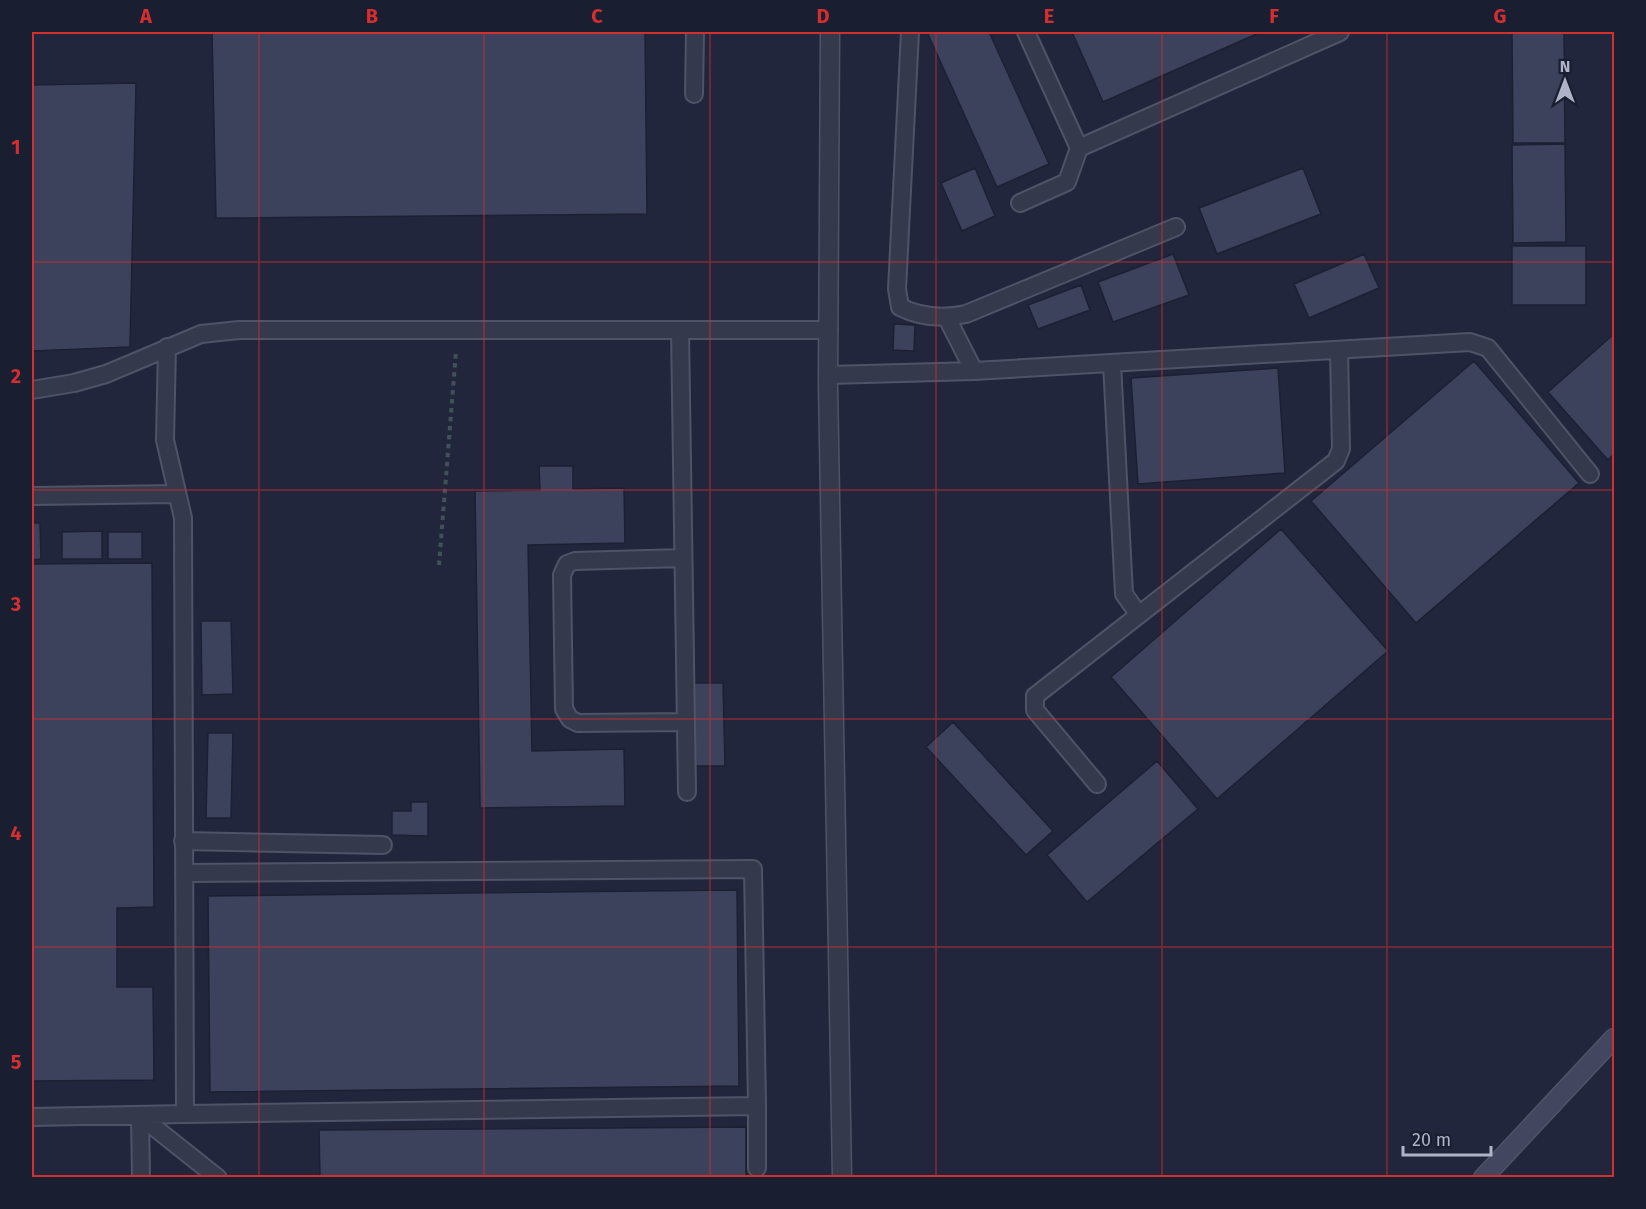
<svg xmlns="http://www.w3.org/2000/svg" width="1646" height="1209" viewBox="0 0 1646 1209" font-family="'Fira Sans',sans-serif">
<style>
.building{fill:#3d425c;stroke:#1c2033;stroke-width:1.5}
.lines{fill:none;stroke-linecap:round;stroke-linejoin:round}
.service-casing{stroke:#505367;stroke-width:20}
.minor-casing{stroke:#505367;stroke-width:21}
.secondary-casing{stroke:#505367;stroke-width:21}
.path{stroke:#41515a;stroke-width:4;stroke-dasharray:4.5 4.5;stroke-linecap:butt}
.service{stroke:#35394c;stroke-width:16}
.minor{stroke:#35394c;stroke-width:18}
.secondary{stroke:#42465f;stroke-width:18}
.grid{fill:none;stroke:#d42f30;stroke-width:1.5;stroke-opacity:0.55}
.neatline{fill:none;stroke:#d42f30;stroke-width:2}
.grid-label{font-size:20px;text-anchor:middle;font-weight:bold;fill:#d42f30}
</style>
<rect width="100%" height="100%" fill="#21263c"/>
<!-- building -->
<path class="building" d="M212,32H645L647,214L216,218Z
M927,32H989L1049,164L997,187Z
M1072,32H1261L1103,102Z
M1512,32H1564L1565,143H1513Z
M136,83L130,347L32,351V85Z
M1565,144L1566,242L1513,243L1512,145Z
M975,168L995,216L962,231L941,183Z
M1303,168L1321,214L1217,254L1199,208Z
M1512,246H1586V305H1512Z
M1173,254L1189,295L1113,322L1098,282Z
M1364,254L1379,288L1309,318L1294,284Z
M1081,285L1090,310L1038,329L1028,305Z
M894,324L915,325L914,351L893,350Z
M1614,334V454L1608,460L1548,392Z
M1474,361L1579,483L1416,623L1311,501Z
M1278,368L1285,473L1138,484L1131,378Z
M539,466H573V489L624,488L625,543L528,545L532,751L624,749L625,806L480,808L475,491L540,490Z
M32,523H40L41,559L32,560Z
M1281,529L1388,651L1217,799L1111,677Z
M102,531V559H62V532Z
M108,532H142V559H108Z
M152,563L154,907L117,908V987H153L154,1080L32,1081V564Z
M201,621H231L233,694L202,695Z
M691,683H723L725,766H693Z
M953,722L1053,831L1026,855L926,747Z
M208,733H233L231,818H206Z
M1157,761L1198,809L1087,902L1047,855Z
M411,802H428V836L392,835V811H411Z
M737,890L739,1086L210,1092L208,896Z
M746,1127V1178H320L319,1130Z"/>
<g class="lines">
<!-- service casing -->
<g class="service-casing">
<path id="service" d="M910,32L897,289L900,307C922,318 943,319 966,314L1176,227
M1026,32L1079,148L1340,32
M694,94L695,32
M1020,203L1067,182L1079,148
M947,318L974,371
M680,330L687,792
M1112,363L1124,594L1139,615
M829,375L974,371L1470,342L1488,348L1590,474
M32,390L74,383L106,374L201,334L239,330H829
M32,496L177,494
M683,558L575,561L567,564L562,575L564,709L570,719L578,723L686,722
M1097,784L1035,710V696L1336,461L1341,449L1339,350
M183,841L383,845
M184,873L753,869L757,1106L185,1114
M757,1106V1168
M140,1116L218,1178
M140,1116L141,1178
M32,1117L185,1114L183,518L165,440L167,347"/>
</g>
<!-- minor casing -->
<g class="minor-casing">
<path id="minor" d="M830,32L828,384L842,1178"/>
</g>
<!-- secondary casing -->
<g class="secondary-casing">
<path id="secondary" d="M1483,1178L1614,1038"/>
</g>
<!-- path -->
<path class="path" d="M439,565L456,351"/>
<!-- service -->
<use href="#service" class="service"/>
<!-- minor -->
<use href="#minor" class="minor"/>
<!-- secondary -->
<use href="#secondary" class="secondary"/>
</g>
<!-- grid -->
<path class="grid" d="M259,32V1178M484,32V1178M710,32V1178M936,32V1178M1162,32V1178M1387,32V1178M32,262H1614M32,490H1614M32,719H1614M32,947H1614"/>
<!-- border -->
<rect width="1646" height="1209" fill="none" stroke="#1a1e31" stroke-width="66"/>
<!-- north arrow -->
<g transform="translate(1565 81)" stroke="#1a1e31" stroke-width="4.5" paint-order="stroke">
<path d="M0-4.5L10 22L0 15L-10 22Z" fill="#b0b3c8"/>
<text y="-9" font-size="16" font-weight="bold" text-anchor="middle" fill="#b0b3c8">N</text>
</g>
<!-- scale -->
<path d="M1403 1146v9h88v-9" fill="none" stroke="#b0b3c8" stroke-width="3"/>
<text x="1412" y="1146" font-size="18" fill="#b0b3c8" stroke="#1a1e31" stroke-width="4.5" paint-order="stroke">20 m</text>
<rect x="33" y="33" width="1580" height="1143" class="neatline"/>
<g class="grid-label">
<text x="146" y="23">A</text>
<text x="372" y="23">B</text>
<text x="597" y="23">C</text>
<text x="823" y="23">D</text>
<text x="1049" y="23">E</text>
<text x="1274" y="23">F</text>
<text x="1500" y="23">G</text>
<text x="16" y="154">1</text>
<text x="16" y="383">2</text>
<text x="16" y="611">3</text>
<text x="16" y="840">4</text>
<text x="16" y="1069">5</text>
</g>
</svg>
